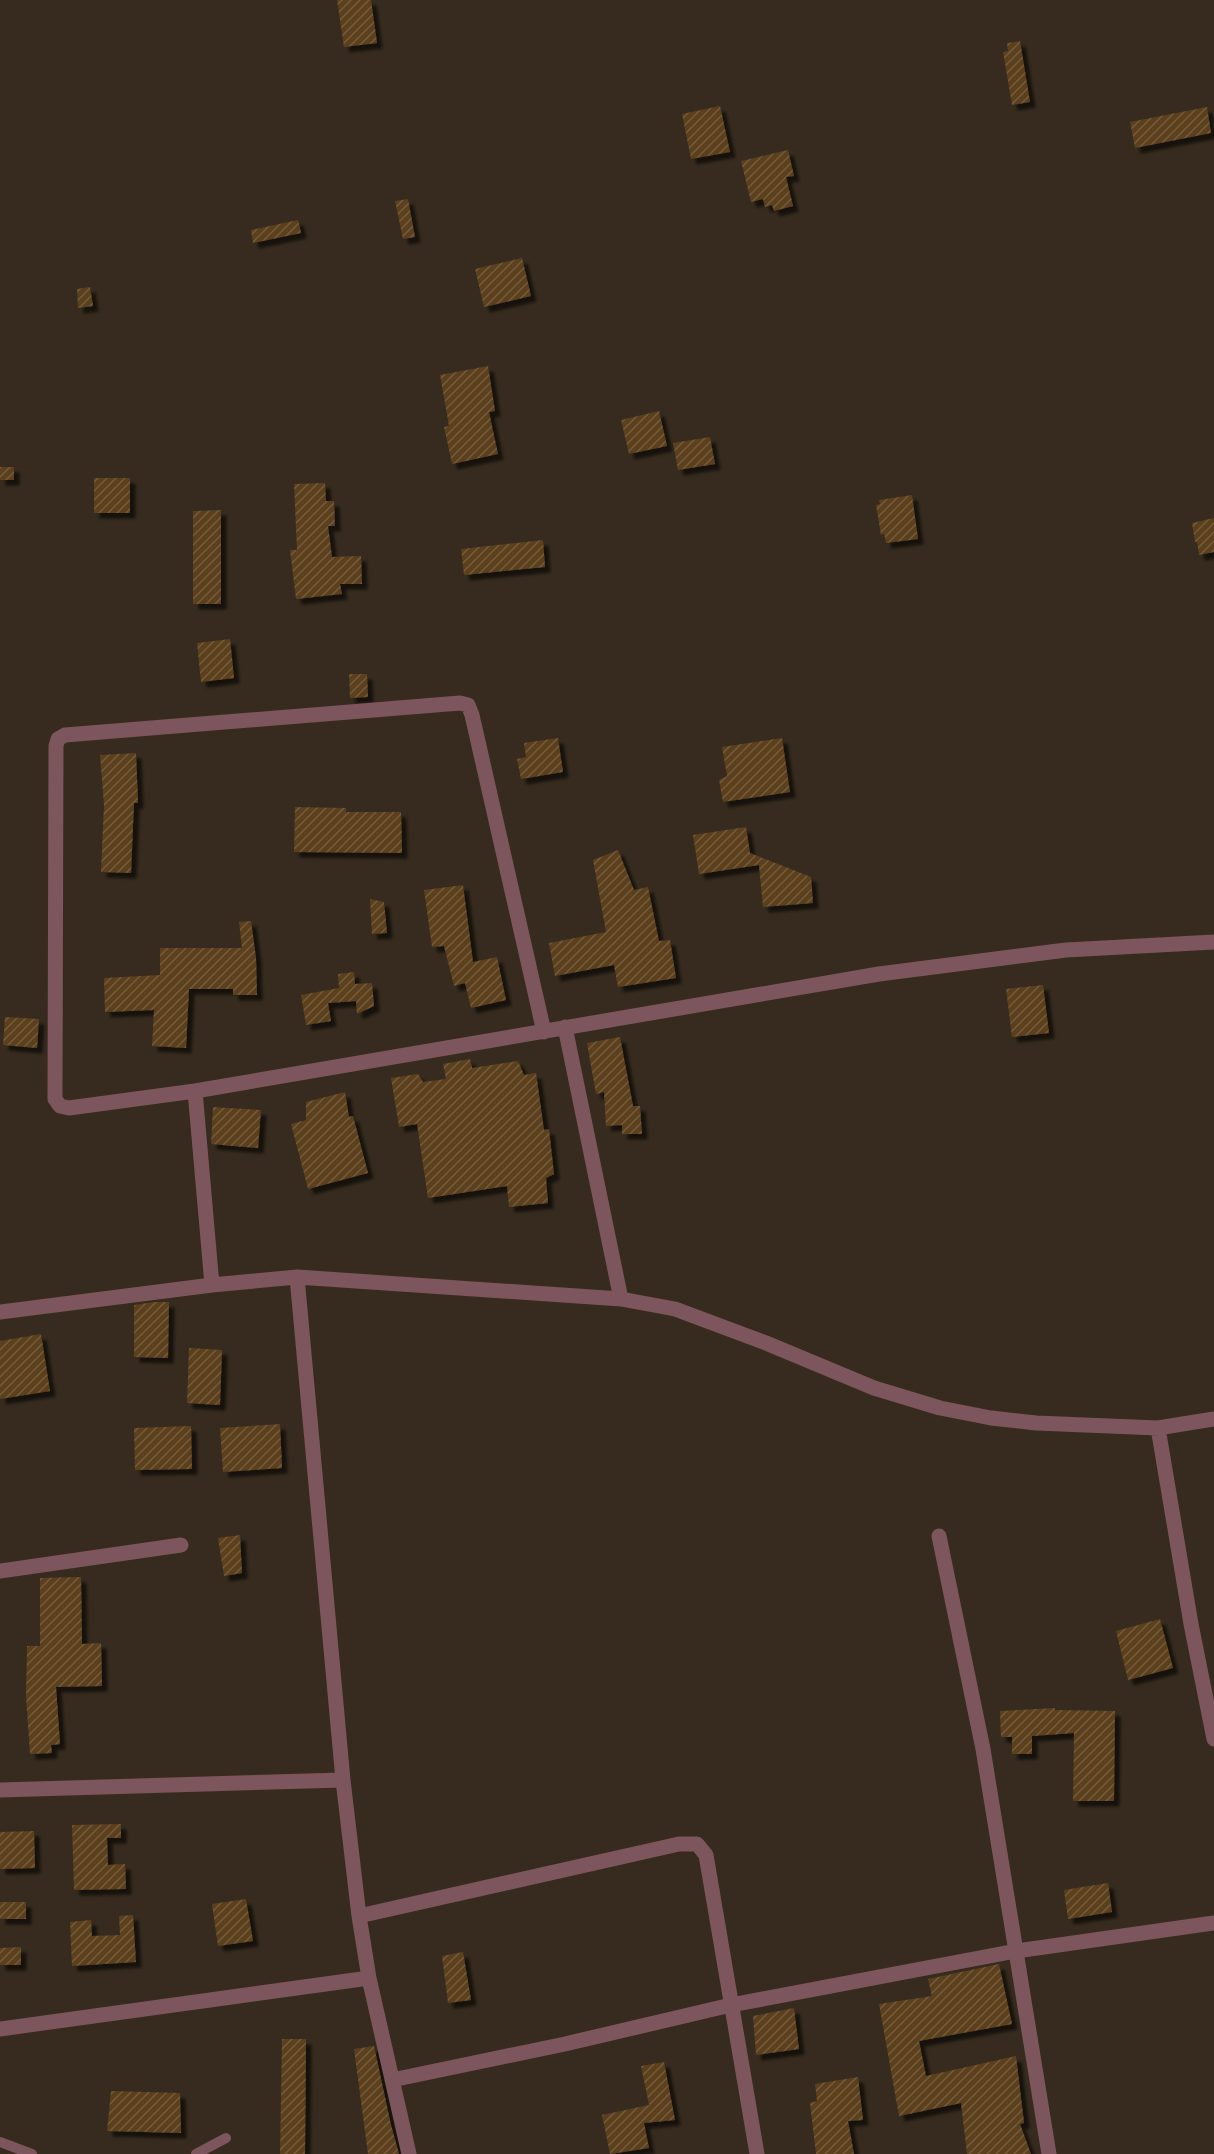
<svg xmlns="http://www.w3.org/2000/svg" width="1214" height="2154" viewBox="0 0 1214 2154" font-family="Cabin,sans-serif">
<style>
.building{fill:url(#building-hatch);filter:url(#shadow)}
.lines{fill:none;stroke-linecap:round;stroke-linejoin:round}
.service{stroke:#7d555c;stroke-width:10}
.minor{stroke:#7d555c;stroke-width:15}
</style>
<defs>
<pattern id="building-hatch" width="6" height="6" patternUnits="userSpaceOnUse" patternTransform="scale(1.5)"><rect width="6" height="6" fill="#5b401e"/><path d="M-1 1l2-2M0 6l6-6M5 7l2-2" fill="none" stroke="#725b3e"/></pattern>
<filter id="shadow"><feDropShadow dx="5.5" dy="5.5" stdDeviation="1.5" flood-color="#0009"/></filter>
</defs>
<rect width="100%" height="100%" fill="#362b1e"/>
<!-- building -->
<path class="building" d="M337,0H371L377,43L344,47Z
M1020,41L1030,102L1012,105L1003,52L1008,51L1007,43Z
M720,106L730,152L691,159L682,114Z
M1207,107L1211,133L1135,148L1130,122Z
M788,150L794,176L786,177L793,206L774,211L772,205L765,207L763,199L751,202L741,161Z
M408,199L415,237L403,239L395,201Z
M298,220L301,233L253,243L251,230Z
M522,258L531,296L484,307L475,269Z
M90,287L93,306L78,308L77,289Z
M488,366L495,411L489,412L498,454L452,464L444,427L449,426L440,375Z
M659,411L667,446L629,454L621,420Z
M710,437L715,464L678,470L673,443Z
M0,467H14V480H0Z
M94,478H130V513H94Z
M325,483L326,501H334L335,526H328L332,557L361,556L362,584H340L342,594L296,599L290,550H297L294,484Z
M912,495L918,539L886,543L884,534L881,535L876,505L880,504L879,500Z
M221,510V604H193V511Z
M1214,518V552L1199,555L1197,542H1195L1192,523Z
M543,540L545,567L464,575L461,549Z
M230,639L234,678L201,682L197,643Z
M349,674H367L368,697L350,698Z
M558,738L563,772L521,779L517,759L526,757L524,743Z
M782,738L790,792L723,802L719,780L727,776L722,747Z
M136,753L138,803H134L131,873L101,872L104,805L100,755Z
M295,807L346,808V812H401L402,853L294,852Z
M746,827L750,853L811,877L813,903L763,907L759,865L699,874L693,835Z
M618,850L634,890L648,887L659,941L670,940L676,978L618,987L614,965L555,976L549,943L606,932L593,860Z
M463,885L473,962L497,957L506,1000L471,1008L465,983L454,986L444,946L432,947L424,890Z
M370,899L384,902L387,933L372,934Z
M251,921L256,958L257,995H233V989H189L186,1048L152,1046L154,1010L105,1012L104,978L160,975V948H242L239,922Z
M354,972L355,984L372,983L374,1006L357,1014L356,1001L328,1003L331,1021L306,1025L301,995L339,988L338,974Z
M1043,985L1049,1033L1012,1037L1006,989Z
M5,1017L39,1019L37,1048L3,1045Z
M620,1037L633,1106H640L642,1134H622V1125L606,1126L604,1092L596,1094L587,1043Z
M470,1059L472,1068L518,1061L524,1075L536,1073L544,1130L549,1129L554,1174L546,1178L548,1203L509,1207L507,1186L428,1198L417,1124L399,1127L391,1078L418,1074L423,1082L446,1079L443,1064Z
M345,1092L349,1117L353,1116L368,1173L308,1189L291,1124L306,1120V1102Z
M213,1107L261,1110L258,1148L211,1144Z
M154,1302H169L168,1358L134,1357V1305Z
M41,1334L50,1391L0,1399V1341Z
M189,1348L222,1350L220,1405L187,1403Z
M280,1424L282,1468L223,1472L220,1428Z
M191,1426L192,1469L135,1470L134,1428Z
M240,1535L242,1573L224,1576L218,1538Z
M81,1577L82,1644L101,1643L102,1686L56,1687L60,1744L51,1745L52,1753L30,1754L26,1697L27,1646H40V1578Z
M1160,1619L1173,1668L1128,1680L1116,1631Z
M1055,1708V1710L1115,1711L1114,1801H1073L1074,1733L1032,1736V1754H1012V1737H1001L1000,1711Z
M121,1824V1838H107L108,1865L125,1864L126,1889L74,1890L72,1825Z
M34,1831L35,1868L0,1869V1832Z
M1108,1883L1112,1912L1068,1919L1064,1890Z
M246,1899L253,1941L218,1946L212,1904Z
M0,1902H26V1919H0Z
M133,1915L136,1962L72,1966L70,1922L91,1920L92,1936L120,1935L119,1916Z
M21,1947V1965H0V1948Z
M463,1952L471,2000L448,2003L442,1956Z
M999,1964L1012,2024L919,2041L926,2076L1016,2056L1024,2123L1020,2124L1031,2154H967L961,2103L899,2116L879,2004L932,1996L928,1979Z
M794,2008L799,2049L756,2055L753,2016Z
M282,2039H306L305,2154H280Z
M374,2046L391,2125L399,2154H368L354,2049Z
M664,2062L675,2120L644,2123L649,2148L610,2154L602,2115L649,2105L641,2066Z
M858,2077L863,2120L848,2121L854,2154H816L810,2103L817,2101L815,2084Z
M111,2091L180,2093L181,2133L107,2131Z"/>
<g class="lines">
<!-- service -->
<path class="service" d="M0,2142L32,2154
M196,2154L226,2138"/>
<!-- minor -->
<path class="minor" d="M565,1027L621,1299
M195,1091L69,1108L60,1106L55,1099L56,746L58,739L65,735L460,703L468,705L472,715L544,1032
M297,1277L343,1780L359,1916L369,1978L409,2154
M212,1285L195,1091L879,974L1066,950L1214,942
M0,1312L212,1285L297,1277L621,1299L675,1309L766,1343L874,1388L940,1408L991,1418L1036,1423L1158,1428L1214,1419
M1158,1428L1191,1624L1214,1739
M939,1536L983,1749L1049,2154
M0,1571L181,1545
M0,1790L343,1780
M359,1916L679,1844H697L706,1855L757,2154
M0,2029L369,1978
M392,2080L565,2044L731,2005L1016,1951L1214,1923"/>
</g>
</svg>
